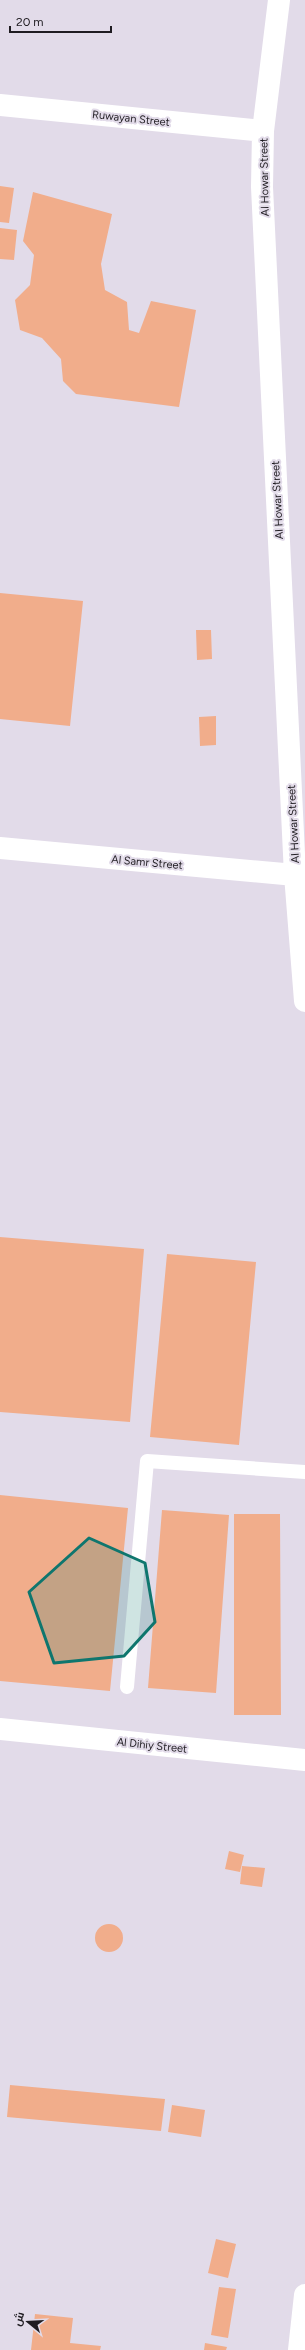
<svg xmlns="http://www.w3.org/2000/svg" width="305" height="2350" viewBox="0 0 305 2350" font-family="Figtree,Cairo,sans-serif">
<style>
.building{fill:#f1ad8b}
.lines{fill:none;stroke-linecap:round;stroke-linejoin:round}
.lane{stroke:#fff;stroke-width:14}
.street{stroke:#fff;stroke-width:22}
.marked{fill:#0f766e;fill-opacity:0.2;stroke:#0f766e;stroke-width:3;stroke-linejoin:round}
.labels{text-anchor:middle;stroke-width:4;stroke-linejoin:round;paint-order:stroke}
.street-label{font-size:11px;fill:#1f1c21;stroke:#e2dbe9}
</style>
<rect width="100%" height="100%" fill="#e2dbe9"/>
<!-- building -->
<path class="building" d="M0,186L14,188L9,223L0,222Z
M33,192L112,214L101,264L105,290L127,302L129,330L139,333L151,301L196,310L179,407L76,394L63,381L61,359L42,338L20,330L15,300L30,285L34,255L23,241Z
M0,228L17,230L14,260L0,259Z
M0,593L83,601L70,726L0,719Z
M196,630H211L212,659L197,660Z
M216,716V745L200,746L199,717Z
M0,1237L144,1249L130,1422L0,1412Z
M167,1254L256,1262L239,1445L150,1437Z
M0,1495L128,1508L110,1691L0,1681Z
M162,1510L229,1515L216,1693L148,1688Z
M234,1514H280L281,1715H234Z
M229,1851L244,1855L240,1872L225,1869Z
M242,1866L265,1868L262,1887L240,1884Z
M95 1938a14 14 0 1 1 28 0a14 14 0 1 1-28 0Z
M10,2085L165,2099L161,2131L7,2117Z
M172,2105L205,2110L201,2137L168,2132Z
M216,2239L236,2244L228,2278L208,2273Z
M219,2287L236,2289L228,2338L211,2335Z
M35,2314L73,2318L70,2343L101,2346L100,2350H31Z
M205,2343L227,2347L226,2350H204Z"/>
<g class="lines">
<!-- lane -->
<path class="lane" d="M127,1687L147,1461L305,1472"/>
<!-- street -->
<path class="street" d="M279,0L263,131L262,187L295,875L305,1001
M0,105L263,131
M0,848L295,875
M0,1729L305,1760
M299,2350L305,2295"/>
</g>
<!-- marked area -->
<path class="marked" d="M89,1538L145,1563L155,1622L124,1656L54,1663L29,1592Z"/>
<g class="labels">
<!-- street labels -->
<g class="street-label">
<text transform="translate(131 118) rotate(6)" y="4">Ruwayan Street</text>
<text transform="translate(264 177) rotate(-91)" y="4">Al Howar Street</text>
<text transform="translate(277 500) rotate(-93)" y="4">Al Howar Street</text>
<text transform="translate(293 824) rotate(-93)" y="4">Al Howar Street</text>
<text transform="translate(147 862) rotate(5)" y="4">Al Samr Street</text>
<text transform="translate(152 1745) rotate(6)" y="4">Al Dihiy Street</text>
</g>
</g>
<!-- north arrow -->
<g transform="translate(28 2322) rotate(288)" stroke="#e2dbe9" stroke-width="3" paint-order="stroke">
<path d="M0-3L7 15L0 10L-7 15Z" fill="#1f1c21"/>
<text y="-6" font-size="11" font-weight="bold" text-anchor="middle" fill="#1f1c21">ش</text>
</g>
<!-- scale -->
<path d="M10 26v6h101v-6" fill="none" stroke="#1f1c21" stroke-width="2"/>
<text x="16" y="26" font-size="12" fill="#1f1c21" stroke="#e2dbe9" stroke-width="3" paint-order="stroke">20 m</text>
</svg>
